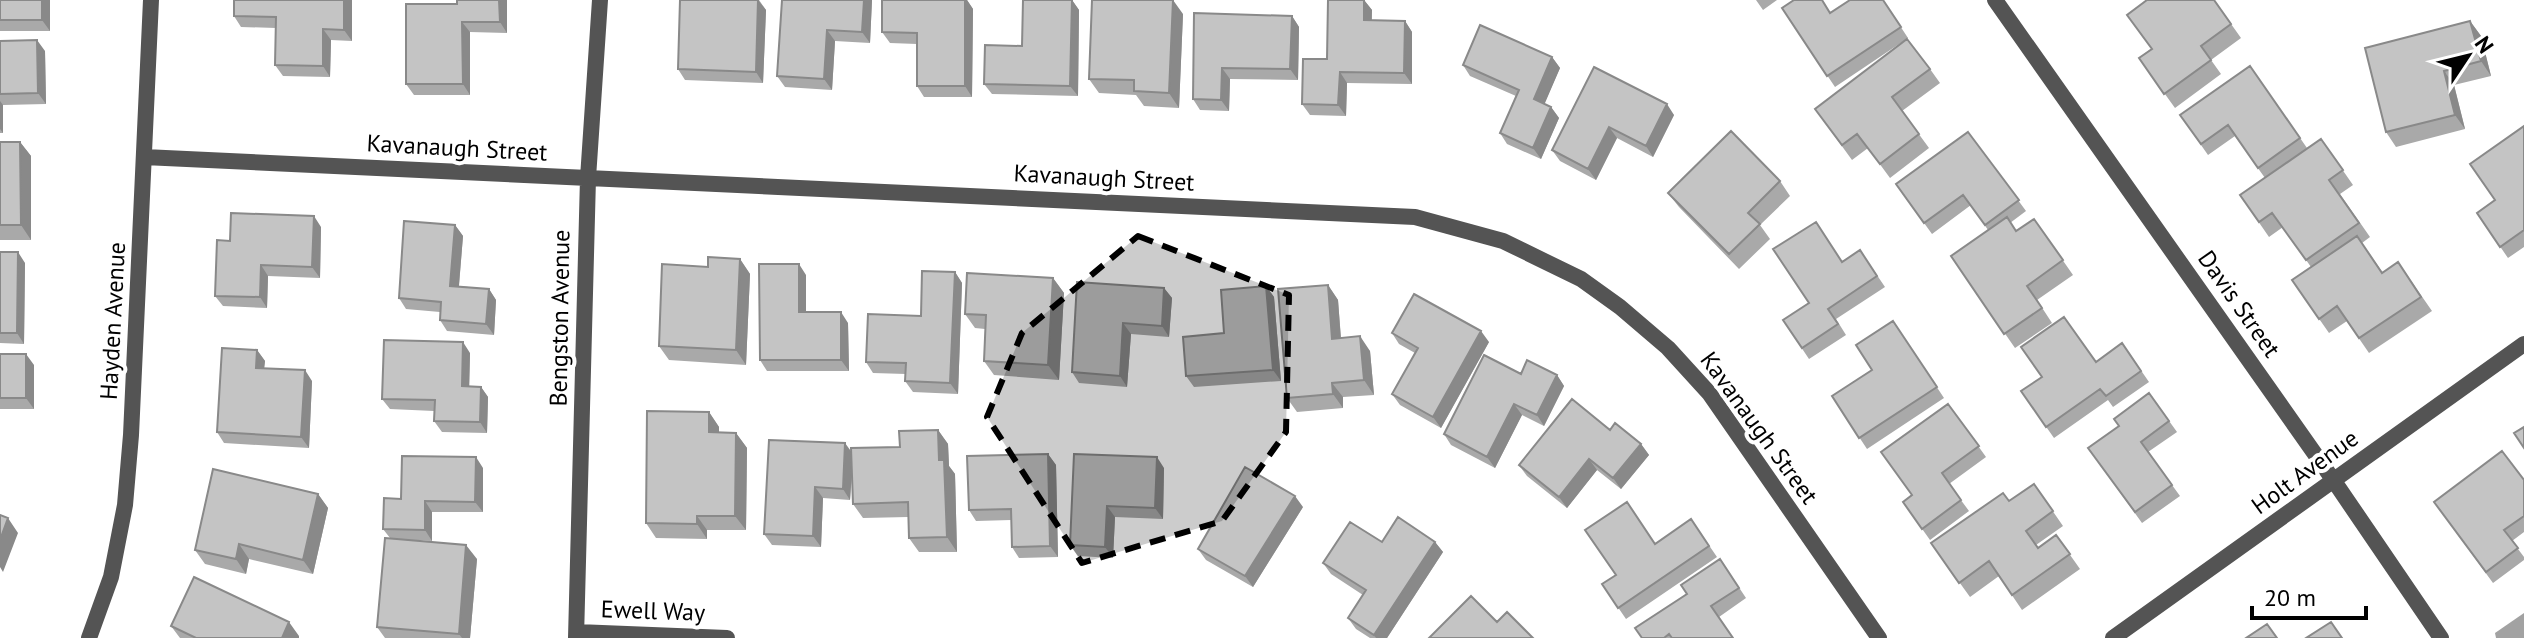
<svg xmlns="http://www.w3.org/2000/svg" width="2524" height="638" viewBox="0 0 2524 638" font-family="'PT Sans',sans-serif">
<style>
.water{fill:#a2a2a2}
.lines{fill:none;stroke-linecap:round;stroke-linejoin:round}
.minor{stroke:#545454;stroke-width:16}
.wall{fill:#a9a9a9}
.shaded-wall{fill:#898989}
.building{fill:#c4c4c4;stroke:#898989;stroke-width:2}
.marked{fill:#000;fill-opacity:0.2;stroke:#000;stroke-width:6;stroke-dasharray:16 10;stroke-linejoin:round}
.labels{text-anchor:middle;stroke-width:8;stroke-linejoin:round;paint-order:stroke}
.street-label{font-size:24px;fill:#000;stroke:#fff}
</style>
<rect width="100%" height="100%" fill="#fff"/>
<!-- water -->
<path class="water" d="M2524,613V638H2496L2495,633Z"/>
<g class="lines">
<!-- minor -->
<path class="minor" d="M1995,0L2334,481L2441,638
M144,157L1415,217L1503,241L1581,279L1620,307L1668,348L1709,393L1879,638
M577,632L727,638
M89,638L111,577L125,505L131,435L151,0
M576,638L588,178L600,0
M2113,638L2524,344"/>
</g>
<!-- wall -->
<path class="wall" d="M0,0H50V31H0Z
M352,0V41L331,40L330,77L283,76L275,65L276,28L241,27L234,16Z
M507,0V33L470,32V95H414L406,84L457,4Z
M680,0H759L766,10L763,83L685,80L678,69Z
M782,0H872L870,43L835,41L832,90L785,87L777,76Z
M882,0H967L973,9L972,97H924L917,86V44L890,43L882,32Z
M1023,0H1072L1079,10L1078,96L992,94L984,84L1022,46Z
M1364,0L1372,10V20L1405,21L1412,32V84L1347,83L1346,116L1310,115L1302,104L1327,59Z
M1756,0H1777L1763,10Z
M1883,0L1908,38L1835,87L1782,8L1831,13Z
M2214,0L2241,38L2211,60L2221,74L2175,108L2139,58Z
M1194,13L1292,16L1299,27L1298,80L1230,79L1229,111L1200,110L1193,99Z
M1183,14L1179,108L1144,106L1136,95L1099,93L1089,79Z
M2470,21L2481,36L2491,76L2454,85L2465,129L2396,147L2386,132Z
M0,41L45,51L46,104L3,105V133H0Z
M1552,57L1560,68L1544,104L1551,107L1559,118L1541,159L1507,144L1500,133L1516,96L1470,76L1463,65Z
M2250,66L2307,148L2321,139L2353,185L2340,194L2370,237L2362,243L2383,273L2398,262L2432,311L2369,353L2347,321L2329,333L2292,280L2311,267L2283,227L2269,237L2240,195L2265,178L2235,136L2208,155L2180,115Z
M1594,67L1674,115L1653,157L1617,138L1596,180L1560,161L1552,150Z
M1930,69L1940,83L1902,111L1929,148L1890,178L1868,148L1852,160L1815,109Z
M2524,126V247L2508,258L2477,213L2495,200Z
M1968,132L2026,211L2010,223L2016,231L2034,219L2073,275L2037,300L2052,323L2015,348L1951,256L1988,230L1971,205L1932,234L1896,184Z
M0,142H20L31,156V240H0Z
M1780,181L1790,196L1760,225L1770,239L1739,269L1679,207L1668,193Z
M455,225L463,236L459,286L489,289L496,300L494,335L447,331L440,320V312L406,309L399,298Z
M321,227L320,278L268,276L267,308L223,306L215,296L230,241Z
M1860,250L1885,287L1836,319L1846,335L1809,359L1783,320L1809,303L1843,261Z
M0,252L25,263L24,344L0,343Z
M740,259L750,274L746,365L669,360L659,346L708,267Z
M955,272L962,283L958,394L913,392L905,381L906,374L873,373L866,362L921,316Z
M806,275V312L848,323L849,371H767L760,360Z
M1053,278L1064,293L1059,380L994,375L984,361L985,329L975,328L965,314Z
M1077,282L1164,288L1172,298L1169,337L1131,334L1127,387L1079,383L1072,372Z
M1328,285L1338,300L1341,338L1370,351L1374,395L1343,397V408L1297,412L1287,398Z
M1266,286L1274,297L1281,381L1194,387L1186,376Z
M1893,321L1944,398L1867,449L1832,396L1872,370Z
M1392,333L1489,342L1441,428L1400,405L1392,394L1415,353L1399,344Z
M2122,343L2149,382L2113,407L2108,400L2054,438L2021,391L2042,377L2096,362Z
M257,350L265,361L264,368L312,381L309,448L224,443L217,432Z
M470,353L469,386L481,387L488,397L487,433L442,432L434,421V411L390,409L382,399Z
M0,354L34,365V409H0Z
M1521,374L1557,375L1564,386L1544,426L1522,415L1495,468L1451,445L1444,434Z
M2149,393L2177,432L2148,452L2180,496L2142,523L2088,448L2119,426Z
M1948,404L1986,457L1949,484L1969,511L1930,540L1903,502L1912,496Z
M709,412L719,427V432L736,433L747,448L746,530H707V539L656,538L646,523Z
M938,430L948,444L949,466L955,474L957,552H919L909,538L908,517L863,518L853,504L852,473L850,500L823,498L821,547L772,545L764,534L851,452L900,447Z
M1610,430L1641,444L1649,455L1621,489L1597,470L1567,508L1527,476L1519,465Z
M1048,454L1056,465L1058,557L1019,558L1012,547L1011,520L976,521L969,510Z
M1074,454L1164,468L1163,519L1115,517L1113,558L1078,556L1070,545Z
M483,468V512H432V541L416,540L477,559L470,638H385L377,627L390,538L383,529L401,499Z
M2524,480V532L2512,541L2524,557V560L2493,583L2434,502Z
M2034,484L2063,526L2036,545L2038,548L2056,535L2080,569L2022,610L1999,576L1970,597L1931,543L2009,501Z
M318,494L328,508L313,574L249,559L246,574L205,564L195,550Z
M1303,507L1253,587L1206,560L1198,549Z
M1691,519L1717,557L1626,619L1602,584L1616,575L1655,544Z
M1382,542H1435L1443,552L1387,638H1370L1356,629L1348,618L1363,595L1331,574L1323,563Z
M1720,559L1746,598L1719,617L1733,638H1642Z
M171,626L299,636V638H180Z"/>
<!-- shaded-wall -->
<path class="shaded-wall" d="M42,0H50V31L42,20Z
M344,0H352V41L344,30Z
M499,0H507V33L500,22Z
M758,0L766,10L763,83L756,72Z
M864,0H872L870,43L862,32Z
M965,0H967L973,9L972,97L965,86Z
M1072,0L1079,10L1078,96L1070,86Z
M1173,0L1183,14L1179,108L1169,93Z
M1364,0L1372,10L1371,31L1364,20Z
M1292,16L1299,27L1298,80L1290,69Z
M1405,21L1412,32V84L1404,73Z
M2470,21L2481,36L2491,76L2481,61Z
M462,22L470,32V95L463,84Z
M323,29L331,40L330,77L323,66Z
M827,30L835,41L832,90L824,79Z
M37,40L45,51L46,104L38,93Z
M1552,57L1560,68L1542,110L1534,99Z
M1222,68L1230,79L1229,111L1221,100Z
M2444,71L2454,85L2465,129L2455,115Z
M1340,72L1347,83L1346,116L1338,105Z
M0,101L3,105V133L0,129Z
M1667,104L1674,115L1653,157L1646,146Z
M1551,107L1559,118L1541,159L1533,148Z
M1609,127L1617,138L1596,180L1588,169Z
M20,142L31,156V240L21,225Z
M314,216L321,227L320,278L312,267Z
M455,225L463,236L458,296L450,286Z
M18,252L25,263L24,344L17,333Z
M740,259L750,274L746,365L736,350Z
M799,264L806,275V323L799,312Z
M261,265L268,276L267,308L260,297Z
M955,272L962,283L958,394L950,383Z
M1053,278L1064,293L1059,380L1048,365Z
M1328,285L1338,300L1342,354L1332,339Z
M1266,286L1274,297L1281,381L1273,370Z
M1164,288L1172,298L1169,337L1162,326Z
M489,289L496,300L494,335L486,324Z
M841,312L848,323L849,371L841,360Z
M1123,323L1131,334L1127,387L1120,376Z
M1481,331L1489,342L1441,428L1433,417Z
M1360,336L1370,351L1374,395L1364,380Z
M463,342L470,353L469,397L462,386Z
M257,350L265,361L263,379L256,368Z
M26,354L34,365V409L26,398Z
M305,370L312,381L309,448L301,437Z
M1557,375L1564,386L1544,426L1537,415Z
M1332,383L1343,397V408L1333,394Z
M481,387L488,397L487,433L480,422Z
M1514,404L1522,415L1495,468L1487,457Z
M709,412L719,427V447L709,432Z
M938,430L948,444L949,466L955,474L957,552L947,537L939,460Z
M736,433L747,448L746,530L735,516Z
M845,443L853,454L850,500L843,489Z
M1641,444L1649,455L1621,489L1613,478Z
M1048,454L1056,465L1058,557L1050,546Z
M476,457L483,468V512L475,502Z
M1157,457L1164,468L1163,519L1155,508Z
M1589,459L1597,470L1567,508L1559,497Z
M815,487L823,498L821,547L813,536Z
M318,494L328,508L313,574L303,560Z
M1295,496L1303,507L1253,587L1245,576Z
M425,501L432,512V541L425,530Z
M1107,506L1115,517L1113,558L1105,547Z
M697,516L707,530V539L697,524Z
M8,518L18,533L3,572L0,567V540Z
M1435,542L1443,552L1387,638H1376L1374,635Z
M239,544L249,559L246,574L236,559Z
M466,545L477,559L470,638H462L459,634Z
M289,622L299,636V638H282Z"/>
<!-- building -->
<path class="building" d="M0,0H42V20H0Z
M234,0H344V30L323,29V66L275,65L276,17L234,16Z
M457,0H499L500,22H462L463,84H406V4H457Z
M680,0H758L756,72L678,69Z
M782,0H864L862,32L827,30L824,79L777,76Z
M882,0H965V86H917V33L882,32Z
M1023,0H1072L1070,86L984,84L985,45L1022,46Z
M1092,0H1173L1169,93L1134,91V80L1089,79Z
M1328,0H1364V20L1405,21L1404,73L1340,72L1338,105L1302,104L1303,59H1327Z
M1794,0H1822L1830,13L1850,0H1883L1901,27L1827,76L1782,8Z
M2147,0H2214L2231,24L2201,46L2211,60L2164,94L2139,58L2152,49L2127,15Z
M1194,13L1292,16L1290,69L1222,68L1221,100L1193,99Z
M2470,21L2481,61L2444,71L2455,115L2386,132L2365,48Z
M1480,25L1552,57L1534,99L1551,107L1533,148L1500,133L1519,90L1463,65Z
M1907,39L1930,69L1892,97L1919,134L1880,164L1857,134L1842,145L1815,109Z
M37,40L38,93L0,94V41Z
M2250,66L2300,138L2258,168L2228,125L2201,144L2180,115Z
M1594,67L1667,104L1646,146L1609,127L1588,169L1552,150Z
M2524,126V230L2500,247L2477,213L2495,200L2470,164Z
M1731,131L1780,181L1748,213L1760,224L1729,254L1668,193Z
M1968,132L2019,200L1985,225L1963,195L1924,223L1896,184Z
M2321,139L2343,170L2329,180L2359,223L2306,260L2272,213L2259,222L2240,195Z
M0,142H20L21,225H0Z
M231,213L314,216L312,267L261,265L260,297L215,296L217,240L230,241Z
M2007,217L2016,231L2034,219L2063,260L2027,286L2042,308L2004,334L1951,256Z
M404,221L455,225L450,286L489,289L486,324L440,320L441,302L399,298Z
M1816,222L1842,262L1860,250L1877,276L1828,309L1838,324L1802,348L1783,320L1809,303L1773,249Z
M2357,236L2382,273L2398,262L2421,297L2359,338L2337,306L2319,319L2292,280Z
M0,252H18L17,333H0Z
M708,257L740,259L736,350L659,346L662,264L708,267Z
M759,264H799V312H841V360H760Z
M922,271L955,272L950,383L905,381L906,363L866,362L868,314L921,316Z
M967,273L1053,278L1048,365L984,361L986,315L965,314Z
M1077,282L1164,288L1162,326L1123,323L1120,376L1072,372Z
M1328,285L1332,339L1360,336L1364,380L1332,383L1333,394L1287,398L1278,289Z
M1266,286L1273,370L1186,376L1183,337L1224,333L1221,290Z
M1414,294L1481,331L1433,417L1392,394L1418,348L1392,333Z
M2064,317L2096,362L2122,343L2141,371L2106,396L2100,389L2046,427L2021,391L2042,377L2021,347Z
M1893,321L1937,387L1859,438L1832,396L1872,370L1856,345Z
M384,340L463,342L462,386L481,387L480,422L434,421L435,400L382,399Z
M222,348L257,350L256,368L305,370L301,437L217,432Z
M0,354H26V398H0Z
M1484,355L1521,374L1527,360L1557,375L1537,415L1514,404L1487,457L1444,434Z
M2149,393L2169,421L2141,442L2172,485L2135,512L2088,448L2119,426L2114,419Z
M1572,399L1610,430L1615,423L1641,444L1613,478L1589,459L1559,497L1519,465Z
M1948,404L1979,446L1942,473L1961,500L1922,529L1903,502L1912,495L1881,452Z
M647,411L709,412V432L736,433L735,516H697V524L646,523Z
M2524,427V448L2514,433Z
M938,430L939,460H944L947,537L909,538L908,502L853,504L851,448L900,447L899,431Z
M769,440L845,443L843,489L815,487L813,536L764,534Z
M2502,451L2524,480V516L2504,530L2518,548L2486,572L2434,502Z
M1048,454L1050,546L1012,547L1011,509L969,510L967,456Z
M1074,454L1157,457L1155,508L1107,506L1105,547L1070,545Z
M402,456L476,457L475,502L425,501V530L383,529L384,498L401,499Z
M1245,467L1295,496L1245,576L1198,549Z
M213,469L318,494L303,560L239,544L236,559L195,550Z
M2034,484L2053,511L2026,531L2038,548L2056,535L2070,554L2012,595L1989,561L1959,583L1931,543L2003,493L2009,501Z
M1627,502L1655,544L1691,519L1709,546L1618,608L1602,584L1616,575L1585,530Z
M0,515L8,518L0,540Z
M1398,517L1435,542L1374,635L1348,618L1366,590L1323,563L1350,522L1382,542Z
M385,538L466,545L459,634L377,627Z
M1720,559L1739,588L1711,606L1733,638H1672L1669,634L1664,638H1642L1635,628L1687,594L1681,585Z
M194,577L289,622L282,638H196L171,626Z
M1471,596L1497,622L1507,612L1533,638H1429Z
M2331,622L2342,638H2306Z
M2267,624L2277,638H2246Z"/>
<!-- marked area -->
<path class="marked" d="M1138,236L1289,295L1286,432L1222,521L1082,563L987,417L1022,333Z"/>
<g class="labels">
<!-- street labels -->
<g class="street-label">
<text transform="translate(457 148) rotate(3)" y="8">Kavanaugh Street</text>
<text transform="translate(1104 178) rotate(3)" y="8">Kavanaugh Street</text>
<text transform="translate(2239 304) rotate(55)" y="8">Davis Street</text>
<text transform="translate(560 318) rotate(-89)" y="8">Bengston Avenue</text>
<text transform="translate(113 321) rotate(-87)" y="8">Hayden Avenue</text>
<text transform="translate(1759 428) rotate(54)" y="8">Kavanaugh Street</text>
<text transform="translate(2305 472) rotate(-36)" y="8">Holt Avenue</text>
<text transform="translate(653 611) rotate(2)" y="8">Ewell Way</text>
</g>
</g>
<!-- north arrow -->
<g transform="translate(2468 56) rotate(55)" stroke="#ffffff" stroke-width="6" paint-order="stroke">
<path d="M0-6L14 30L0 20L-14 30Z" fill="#000000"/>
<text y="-12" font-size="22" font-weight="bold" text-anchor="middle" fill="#000000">N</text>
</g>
<!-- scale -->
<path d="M2252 606v12h114v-12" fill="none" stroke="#000000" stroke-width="4"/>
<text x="2264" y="606" font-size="24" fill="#000000" stroke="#ffffff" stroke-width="6" paint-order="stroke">20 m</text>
</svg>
